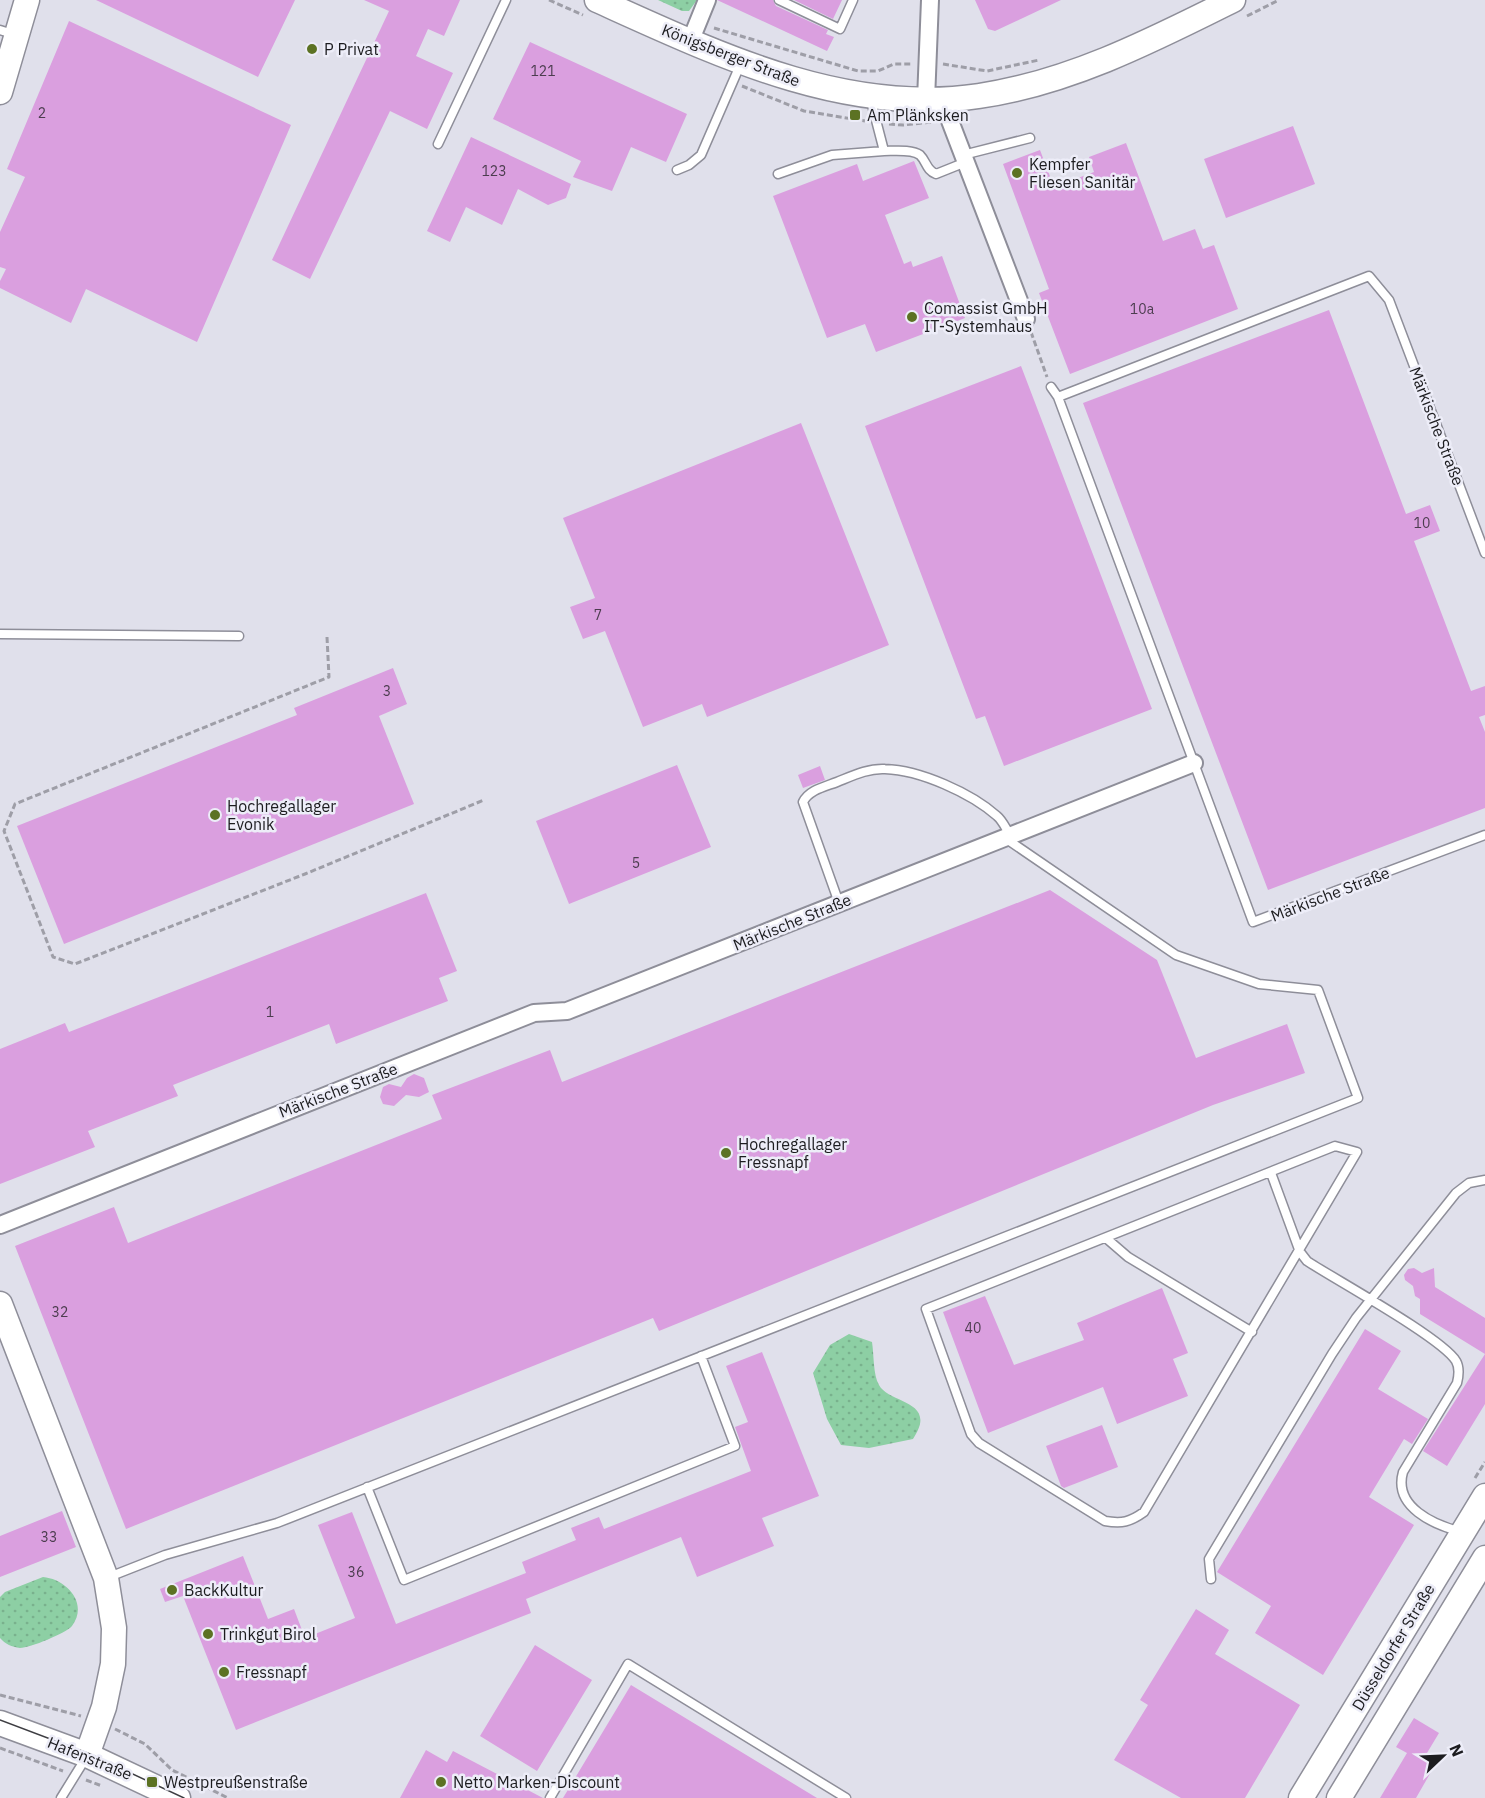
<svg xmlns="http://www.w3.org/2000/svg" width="1485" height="1798" viewBox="0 0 1485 1798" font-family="'IBM Plex Sans',sans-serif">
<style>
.grass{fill:url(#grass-dots)}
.building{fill:#da9fdf}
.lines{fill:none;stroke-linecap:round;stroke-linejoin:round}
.lane-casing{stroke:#8e8e99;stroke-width:11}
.street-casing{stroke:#8e8e99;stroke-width:20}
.secondary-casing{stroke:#8e8e99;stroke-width:27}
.path{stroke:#9e9ea7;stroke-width:3;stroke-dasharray:6 3;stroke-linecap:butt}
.lane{stroke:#fff;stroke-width:8}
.street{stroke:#fff;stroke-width:16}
.secondary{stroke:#fff;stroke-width:24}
.tram{stroke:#3e3e43;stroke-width:1.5}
.poi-dot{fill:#5c7223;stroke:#ededf8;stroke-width:2}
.labels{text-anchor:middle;stroke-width:5;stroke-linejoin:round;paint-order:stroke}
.number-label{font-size:14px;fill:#4c3d4f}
.poi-label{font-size:16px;fill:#1c1c1f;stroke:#ededf8;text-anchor:start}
.street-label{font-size:16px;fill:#1c1c1f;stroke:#ededf8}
</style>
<defs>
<pattern id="grass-dots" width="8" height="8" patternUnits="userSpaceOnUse" patternTransform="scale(1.5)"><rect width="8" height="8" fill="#8dcfa4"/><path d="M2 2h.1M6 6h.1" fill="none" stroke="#79b18d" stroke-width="1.8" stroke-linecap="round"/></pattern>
</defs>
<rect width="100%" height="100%" fill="#e0e0eb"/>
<!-- grass -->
<path class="grass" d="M658,0H697L689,11H682Z
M849,1334L872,1342C874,1354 873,1375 879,1385C889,1404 939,1400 913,1439L869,1448L841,1445L827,1419L813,1373L830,1345Z
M43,1577C66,1579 89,1603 72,1626C66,1633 30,1648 20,1648C12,1647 5,1644 0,1638V1597L5,1592Z"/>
<!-- building -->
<path class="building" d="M96,0H295L258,77Z
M364,0H460L444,36L428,29L416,56L453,73L427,129L390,111L310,279L272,260L389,11Z
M717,0H773L776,6L828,30L826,34L834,37L827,51Z
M794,0H842L833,19Z
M975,0H1061L995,31L988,29Z
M69,21L291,125L197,342L86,289L71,323L0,288V281L6,269L0,267V232L25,177L7,169Z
M530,42L687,114L666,162L631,147L612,191L573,177L581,161L493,119Z
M1293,126L1315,184L1226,218L1204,159Z
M471,137L571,184L566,198L548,205L518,189L502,225L466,207L450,242L427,231Z
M1126,143L1163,241L1195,229L1203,249L1214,245L1238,309L1070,374L1039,293L1049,289L1003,164L1040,150L1054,187L1094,172L1089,157Z
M914,161L929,198L885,215L904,264L911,261L913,267L942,256L965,318L876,352L865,324L827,338L773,196L857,164L863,181Z
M1329,310L1406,514L1430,505L1440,531L1414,541L1471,691L1485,686V715L1479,717L1485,732V808L1268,890L1083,403Z
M1021,366L1152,709L1004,766L985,716L976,719L865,426Z
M801,423L889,645L707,717L702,704L643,727L605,631L583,639L570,607L595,598L563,518Z
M393,668L407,704L379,716L414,804L64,944L17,826L297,715L294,708Z
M677,765L711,847L569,904L536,821Z
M820,766L825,780L803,788L798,775Z
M1050,890L1157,960L1196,1058L1287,1024L1305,1073L1213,1105L659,1331L653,1318L126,1529L15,1246L114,1207L128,1243L442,1119L432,1095L550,1050L562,1082Z
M426,893L457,971L439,978L448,1001L336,1044L329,1024L173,1085L178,1096L88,1131L95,1147L0,1184V1049L65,1023L69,1032Z
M414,1074L424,1078L429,1092L419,1097L406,1095L394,1106L383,1104L380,1097L383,1087L389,1084L401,1087L407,1078Z
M1414,1268L1422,1273L1434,1268L1435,1287L1485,1318V1404L1447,1466L1423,1451L1485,1354L1420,1314V1299L1415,1296L1413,1286L1405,1280L1404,1275L1408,1269Z
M1162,1288L1188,1353L1173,1359L1188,1396L1117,1424L1103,1387L988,1433L943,1312L985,1296L1014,1365L1084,1340L1077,1323Z
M1365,1329L1401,1351L1378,1389L1428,1419L1412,1444L1404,1439L1369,1497L1414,1525L1323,1675L1255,1633L1271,1606L1217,1572Z
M762,1352L819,1496L762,1518L774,1546L697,1577L681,1537L526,1599L531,1613L236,1730L183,1596L165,1602L160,1589L243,1556L268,1619L294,1609L305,1638L355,1618L318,1525L352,1512L396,1624L526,1573L522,1562L576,1540L571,1528L599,1517L604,1529L751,1471L735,1427L748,1422L726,1366Z
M1102,1425L1118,1467L1064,1488L1061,1486L1046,1446Z
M62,1511L76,1547L0,1577V1536Z
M1196,1609L1229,1630L1215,1654L1300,1705L1245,1798H1181L1114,1760L1148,1705L1140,1700Z
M535,1645L592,1680L537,1771L480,1736Z
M631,1685L817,1798H563Z
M1414,1718L1439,1733L1424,1758L1435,1765L1416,1798H1380L1407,1753L1396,1747Z
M426,1750L447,1762L453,1751L543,1798H400Z"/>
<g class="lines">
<!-- lane casing -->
<g class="lane-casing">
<path id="lane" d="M779,0L840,29L853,0
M0,30L16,35
M870,97L884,151C894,151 912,149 920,155C927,162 926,170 936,174L966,162
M438,144L506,0
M963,155L1030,138
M677,170L689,165L701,155L741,63
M778,174L832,155L884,151
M1051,387L1058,397L1253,922L1485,835
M1058,397L1369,276L1389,300L1485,553
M0,634L239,636
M839,903L803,802C809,790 824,787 837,782C852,776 868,768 885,769C920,770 971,793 997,816C1003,821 1006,829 1010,835
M1335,1146L1357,1152L1144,1512C1130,1522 1122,1524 1105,1521L979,1443L971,1434L926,1309Z
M1271,1173L1300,1252L1307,1261C1336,1280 1442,1338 1456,1361C1460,1368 1459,1375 1457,1383L1403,1472C1393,1507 1434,1525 1462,1532
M1106,1238L1128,1257L1252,1332
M367,1487L404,1580L735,1446L701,1356
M109,1577L165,1555L277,1523L1358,1098L1318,990L1259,984L1176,955L1005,838
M1211,1579L1209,1559L1332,1354L1356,1318L1456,1193L1469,1183L1485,1180
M61,1798L87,1756
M550,1798L628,1664L846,1798"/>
</g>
<!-- street casing -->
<g class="street-casing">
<path id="street" d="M690,42L707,0
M926,100L930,0
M942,100L1026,319
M0,1225L534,1013L567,1011L1194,763"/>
</g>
<!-- secondary casing -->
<g class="secondary-casing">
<path id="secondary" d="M597,0C717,54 844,116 979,96C1069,83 1153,40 1233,0
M0,92L27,0
M0,1304L106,1578L114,1628L113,1664L104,1707L87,1755
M0,1723L87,1755L178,1798
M1301,1798L1485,1496
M1339,1798L1485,1558"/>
</g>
<!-- path -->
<path class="path" d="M549,0L583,15
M1247,16L1279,0
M714,28L858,71H878L894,64H913
M943,64L987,71L1039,60
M742,86L804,111L865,121
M889,124L903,125L933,122
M1031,332L1047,377
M327,637L329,677L15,804L4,831L53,957L75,964L305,874L484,800
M1475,1478L1485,1462
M0,1695L81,1716
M115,1729L145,1744L172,1770L228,1798
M0,1748L63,1771
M86,1780L102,1786"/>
<!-- lane -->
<use href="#lane" class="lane"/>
<!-- street -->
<use href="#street" class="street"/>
<!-- secondary -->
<use href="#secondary" class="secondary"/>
<!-- tram -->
<path class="tram" d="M0,1720L90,1754L184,1798"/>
</g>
<!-- markers -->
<g class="poi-dot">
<circle cx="312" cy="49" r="6"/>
<rect x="849" y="109" width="12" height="12" rx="3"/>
<circle cx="1017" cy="173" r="6"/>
<circle cx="912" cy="317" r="6"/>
<circle cx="215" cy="815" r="6"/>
<circle cx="726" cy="1153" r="6"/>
<circle cx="172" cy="1590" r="6"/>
<circle cx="208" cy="1634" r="6"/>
<circle cx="224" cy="1672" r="6"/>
<rect x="146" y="1776" width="12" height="12" rx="3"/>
<circle cx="441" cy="1782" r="6"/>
</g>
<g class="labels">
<!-- number labels -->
<g class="number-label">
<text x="543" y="76">121</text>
<text x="42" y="118">2</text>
<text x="494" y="176">123</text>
<text x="1142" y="314">10a</text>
<text x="1422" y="528">10</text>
<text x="598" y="620">7</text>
<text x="387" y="696">3</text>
<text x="636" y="868">5</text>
<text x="270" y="1017">1</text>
<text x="60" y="1317">32</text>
<text x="973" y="1333">40</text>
<text x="49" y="1542">33</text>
<text x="356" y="1577">36</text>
</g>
<!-- poi labels -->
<g class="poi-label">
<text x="324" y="55">P Privat</text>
<text x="867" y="121">Am Plänksken</text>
<text x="1029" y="170">Kempfer<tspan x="1029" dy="18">Fliesen Sanitär</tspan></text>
<text x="924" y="314">Comassist GmbH<tspan x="924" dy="18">IT-Systemhaus</tspan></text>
<text x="227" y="812">Hochregallager<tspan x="227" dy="18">Evonik</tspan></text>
<text x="738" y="1150">Hochregallager<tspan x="738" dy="18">Fressnapf</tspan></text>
<text x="184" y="1596">BackKultur</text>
<text x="220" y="1640">Trinkgut Birol</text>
<text x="236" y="1678">Fressnapf</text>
<text x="164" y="1788">Westpreußenstraße</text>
<text x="453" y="1788">Netto Marken-Discount</text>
</g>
<!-- street labels -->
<g class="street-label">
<text transform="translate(731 55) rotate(21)" y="6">Königsberger Straße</text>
<text transform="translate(1437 426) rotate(69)" y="6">Märkische Straße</text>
<text transform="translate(1330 894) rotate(-21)" y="6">Märkische Straße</text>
<text transform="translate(792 922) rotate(-22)" y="6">Märkische Straße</text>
<text transform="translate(338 1090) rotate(-21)" y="6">Märkische Straße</text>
<text transform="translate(1393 1647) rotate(-59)" y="6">Düsseldorfer Straße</text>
<text transform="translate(90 1758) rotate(22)" y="6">Hafenstraße</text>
</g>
</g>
<!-- north arrow -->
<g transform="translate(1443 1756) rotate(67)" stroke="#ededf8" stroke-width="4.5" paint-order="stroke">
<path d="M0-4.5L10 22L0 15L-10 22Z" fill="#1c1c1f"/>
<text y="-9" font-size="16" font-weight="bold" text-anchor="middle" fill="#1c1c1f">N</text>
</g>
</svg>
